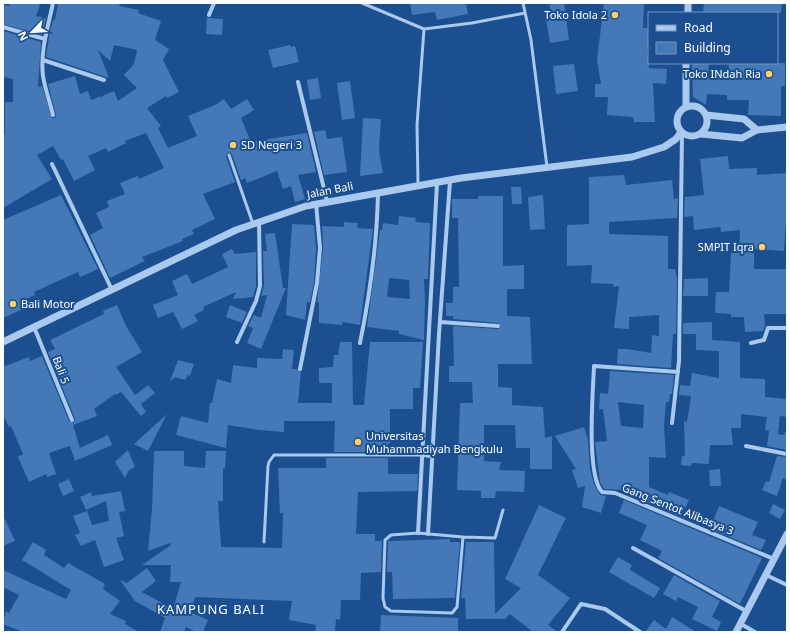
<svg xmlns="http://www.w3.org/2000/svg" width="790" height="635" viewBox="0 0 790 635" font-family="'Noto Sans',sans-serif">
<style>
.building{fill:#4478b7;fill-rule:evenodd}
.lines{fill:none;stroke-linecap:round;stroke-linejoin:round}
.service{stroke:#a9c9ee;stroke-width:3}
.minor{stroke:#a9c9ee;stroke-width:4}
.tertiary{stroke:#a9c9ee;stroke-width:7}
.poi-dot{fill:#ffd166;stroke:#1b4f8f;stroke-width:1.5}
.labels{text-anchor:middle;stroke-width:4;stroke-linejoin:round;paint-order:stroke}
.poi-label{font-size:11px;fill:#fff;stroke:#1b4f8f;text-anchor:end}
.street-label{font-size:11px;fill:#fff;stroke:#1b4f8f}
.quarter-label{font-size:13px;letter-spacing:1px;fill:#fff;stroke:#1b4f8f}
</style>
<rect width="100%" height="100%" fill="#1b4f8f"/>
<!-- building -->
<path class="building" d="M10,3H34L40,5L36,16L46,18L42,35L3,24V5L9,6Z
M58,3H120L119,6L139,10L138,13L161,21L155,40L169,49L163,60L179,92L167,98L166,96L147,108L161,126L158,128L168,148L197,136L188,116L215,105L224,99L231,109L247,99L254,110L241,118L251,142L307,133L316,172L298,175L305,199L295,202L291,186L283,189L277,171L247,183L245,178L241,180L232,154L228,152L226,156L235,182L203,194L215,219L192,230L194,234L182,239L183,241L142,257L145,261L110,278L90,235L103,228L96,213L109,207L107,201L125,194L120,183L138,176L139,179L164,168L146,133L125,141L126,143L108,152L106,148L88,156L95,170L74,181L63,159L61,160L53,146L37,155L52,179L3,208V135L5,134V102H13V79L3,77V31L41,42L38,87L42,86L52,118H55L56,115L48,84L75,76L80,94L88,91L91,100L101,96L100,99L104,95L114,91L118,101L137,88L124,75L134,64L137,50L114,45L110,61L98,50L109,78L46,57L50,31L53,20H55Z
M410,3H466L468,14L437,20L435,12L412,15Z
M549,3H564L569,40L550,43L545,13L551,12Z
M604,3H644L643,28H649V49H647L649,68L667,69L666,84L653,83L655,122H634L633,117L607,115L608,97H595V84H601L597,60Z
M704,3H782L781,13H703Z
M207,18L223,19L222,35L206,34Z
M290,45L291,47L295,46L299,62L273,68L268,50Z
M692,63H709L708,78L727,80L729,63H785V86H781V116L748,115L749,100H727V95L707,94L706,105L693,97Z
M574,64L578,91L556,94L553,66Z
M318,78L321,98L310,100L307,80Z
M350,81L355,118L342,120L337,83Z
M363,118L381,119L379,151L383,173L360,176Z
M325,130L327,139L342,137L347,172L324,175L314,132Z
M728,156L729,169L757,168V175L787,173V217H786L784,251L754,249V269H787V314H764L765,326L763,331L745,332L744,317H731V314L715,313L716,292H729L731,253H739L740,230L721,232L720,227L694,230L693,216L684,217L685,197L704,195L700,159Z
M624,175L626,185L672,180L674,199L678,198L677,218L609,222V234L668,236V269H675L677,279L676,334H673L671,368L617,364L618,349H627L651,353L652,335L659,336V315L629,317V329L614,328L619,286L614,287L613,284L591,283L592,265L567,266V225L589,224V177Z
M511,187H521L522,204H512Z
M61,195L98,269L80,277L78,272L34,292L35,295L22,301L25,308L3,318V220Z
M543,195L545,229L530,230L528,197Z
M478,196H503V266L524,265V289H507V316L530,317L532,364H498V387L512,388V405L543,407L545,438L552,436V469H530V448H516L515,425H484V461L501,462L499,470L525,471L524,492L496,491L495,498H481V491L457,490L460,403H473L472,382H449V366H454L453,326L498,329L501,327L498,323L453,319V316H446V303H453V287H459L458,218H452V199H478Z
M399,216L416,218L415,222L430,223L428,279H424L425,301L424,340L399,334V331L367,327L380,230H382L383,223L398,225ZM389,278L409,280L410,299L387,297Z
M344,222L358,223L357,228L373,229L360,325L343,322L342,325L319,323V302H317L323,248L322,226L344,227Z
M292,224L314,225L316,248L314,283L310,302H307L305,320L286,315Z
M275,233L283,288H286L261,349L247,343L253,328L248,326L254,315L261,318L267,295L261,296L264,286L263,251H267L265,234Z
M232,249L235,254L256,252V286L253,297L233,299L236,292L203,307L204,310L194,315L198,321L182,329L173,312L158,318L153,305L178,295L172,281L187,274L192,284L228,267L222,254Z
M708,278V296H683L684,279Z
M117,305L126,326L142,352L116,367L135,395L148,385L155,393L141,404L146,412L141,416L121,392L116,395L115,394L94,409L97,416L73,425L80,448L108,435L112,445L75,461L70,446L49,453L56,474L47,477L46,474L29,482L18,457L23,454L11,426L9,427L3,415V367L29,357L30,361L42,356L69,421L74,423L75,419L48,352L55,349L50,340L104,314L103,311Z
M230,305L247,312L242,323L226,317Z
M712,322V340L740,342V378L765,379V397L787,399V417L780,416L778,434L784,435L785,432H787V450L767,446L769,431L765,430L767,417L741,414V428H731L733,445H710L709,464L692,463L691,466L681,465L682,456H685L684,421L687,422L691,396L679,395L680,385L690,386L692,373L719,378V351L696,350V334H683V323Z
M340,342H352L353,405H364L370,342H423L420,388H413V409H390V443H388V452H334L335,421H284V432L259,430L228,425L226,448L176,435L181,416L208,423L210,403H212L217,379L231,383L233,365L257,368V358L282,359L283,349L294,350L292,369H297L301,372L298,403H332V383H319V368L333,367L334,355H338Z
M178,360L194,364L190,376L188,375L185,380L175,377L170,381Z
M610,371L674,375L672,394H670L669,402H666L664,426L666,458L649,457V487L668,495L669,492L689,500L681,517L627,494L628,490L604,489L600,482L595,442L607,441L603,409H599L600,393L608,394ZM618,402L644,405L643,428L621,426Z
M167,414L148,451L134,444Z
M584,427L588,440L590,469L594,484L600,495L606,496L601,513L582,507L585,486L578,488L572,470L576,469L555,436Z
M128,450L135,467L129,470L125,478L115,462Z
M154,451H184V466L205,468L206,451H226L225,468H223V501H218L221,547L282,548L283,513H280L278,468H326V458H388V474H418L417,491L358,492L356,534H375V541H382L381,572L361,573L360,600H341L340,620L336,619L335,632H315L316,625L289,620L292,601L195,597L190,612L208,620L203,632H196L186,627L184,632H160L165,618L135,601L120,580L127,583L147,568L156,581L142,592L173,609L181,582H170L171,565H142L171,545L170,543L148,551L152,509Z
M777,456L787,457V480L783,478L777,496L762,490L766,481L769,482Z
M720,469L721,486H710L709,470Z
M69,479L74,491L63,496L58,484Z
M121,491L125,511L119,512L124,536L116,538L124,560L104,567L95,540L81,546L75,535L80,533L73,516L87,511L92,525L109,521L106,501L86,510L80,497L91,492L92,496Z
M624,500L762,558L740,604L658,558L662,551L640,540L647,525L619,513Z
M773,504L785,510L780,519L769,513Z
M539,505L566,518L538,575L570,598L548,625L558,632H533L510,614L505,619H466L465,598H461L466,542H494L495,614L521,588L505,579Z
M719,506L758,522L752,535L766,540L761,550L710,529Z
M3,515L15,541L3,546Z
M450,539V542H460L455,598L393,599L392,572H387L388,541Z
M33,542L46,550L44,555L64,568L68,563L105,584L103,589L120,601L110,614L126,621L125,624L139,632H23L3,624L6,611L9,613L19,595L3,587V570L66,599L71,590L22,560Z
M618,557L632,565L630,570L660,588L654,598L609,572Z
M674,575L720,601L712,617L721,622L717,631L692,619L698,607L678,597L676,601L663,594Z
M381,615L458,618V632H380Z
M672,617L696,632H645L654,620L666,629Z"/>
<g class="lines">
<!-- service -->
<path class="service" d="M362,3L424,29
M523,3L531,40L547,167
M229,155L253,224
M418,184L417,125L424,29L472,23L525,13
M418,533L463,537L457,607L452,613L391,611L385,607L383,598L385,540L391,535Z
M463,537L495,538L503,510
M264,542L268,466L269,462L274,455H421L433,457"/>
<!-- minor -->
<path class="minor" d="M209,15L214,3
M3,27L45,39
M43,60L104,80
M298,82L327,201
M53,115C50,102 45,89 43,76C40,51 48,27 53,3
M52,164L112,290
M440,322L498,326
M34,327L72,420
M237,342L256,301L260,286L259,221
M360,343C370,294 377,243 378,193
M751,343L764,340L768,328H787
M300,369L317,283L320,248L316,203
M678,372L594,366C593,391 586,475 602,492L615,493L774,559
M672,423L679,361L682,133
M746,446L787,454
M418,533L437,183
M428,534L439,334L450,181
M633,548L746,611
M766,575L787,585
M741,624L755,632
M562,632L581,604L605,609L640,632"/>
<!-- tertiary -->
<path class="tertiary" d="M688,13V3
M686,63V107
M677 121a15 15 0 1 1 30 0a15 15 0 1 1-30 0Z
M706,115L744,119L757,130
M701,134L742,138L757,130L787,127
M3,342L236,230L306,206L461,178L632,157L664,147L676,139L681,132
M736,632L787,534"/>
</g>
<!-- markers -->
<g class="poi-dot">
<circle cx="615" cy="15" r="4"/>
<circle cx="769" cy="74" r="4"/>
<circle cx="233" cy="145" r="4"/>
<circle cx="762" cy="247" r="4"/>
<circle cx="13" cy="304" r="4"/>
<circle cx="358" cy="442" r="4"/>
</g>
<g class="labels">
<!-- poi labels -->
<g class="poi-label">
<text x="607" y="19">Toko Idola 2</text>
<text x="761" y="78">Toko INdah Ria</text>
<text x="241" y="149" text-anchor="start">SD Negeri 3</text>
<text x="754" y="251">SMPIT Iqra</text>
<text x="21" y="308" text-anchor="start">Bali Motor</text>
<text x="366" y="440" text-anchor="start">Universitas<tspan x="366" dy="13">Muhammadiyah Bengkulu</tspan></text>
</g>
<!-- street labels -->
<g class="street-label">
<text transform="translate(330 190) rotate(-11)" y="4">Jalan Bali</text>
<text transform="translate(61 370) rotate(70)" y="4">Bali 5</text>
<text transform="translate(678 509) rotate(22)" y="4">Gang Sentot Alibasya 3</text>
</g>
<!-- quarter labels -->
<g class="quarter-label">
<text x="211" y="614">KAMPUNG BALI</text>
</g>
</g>
<!-- border -->
<rect width="790" height="635" fill="none" stroke="#ffffff" stroke-width="8"/>
<!-- legend -->
<rect x="648" y="12" width="130" height="52" fill="#1b4f8f" stroke="#7695bc"/>
<rect x="656" y="25" width="20" height="6" fill="#a9c9ee" stroke="#7695bc"/>
<text x="684" y="32" font-size="12" fill="#ffffff">Road</text>
<rect x="656" y="42" width="20" height="12" fill="#4478b7" stroke="#7695bc"/>
<text x="684" y="52" font-size="12" fill="#ffffff">Building</text>
<!-- north arrow -->
<g transform="translate(32 32) rotate(245)" stroke="#1b4f8f" stroke-width="3" paint-order="stroke">
<path d="M0-3L7 15L0 10L-7 15Z" fill="#ffffff"/>
<text y="-6" font-size="11" font-weight="bold" text-anchor="middle" fill="#ffffff">N</text>
</g>
</svg>
